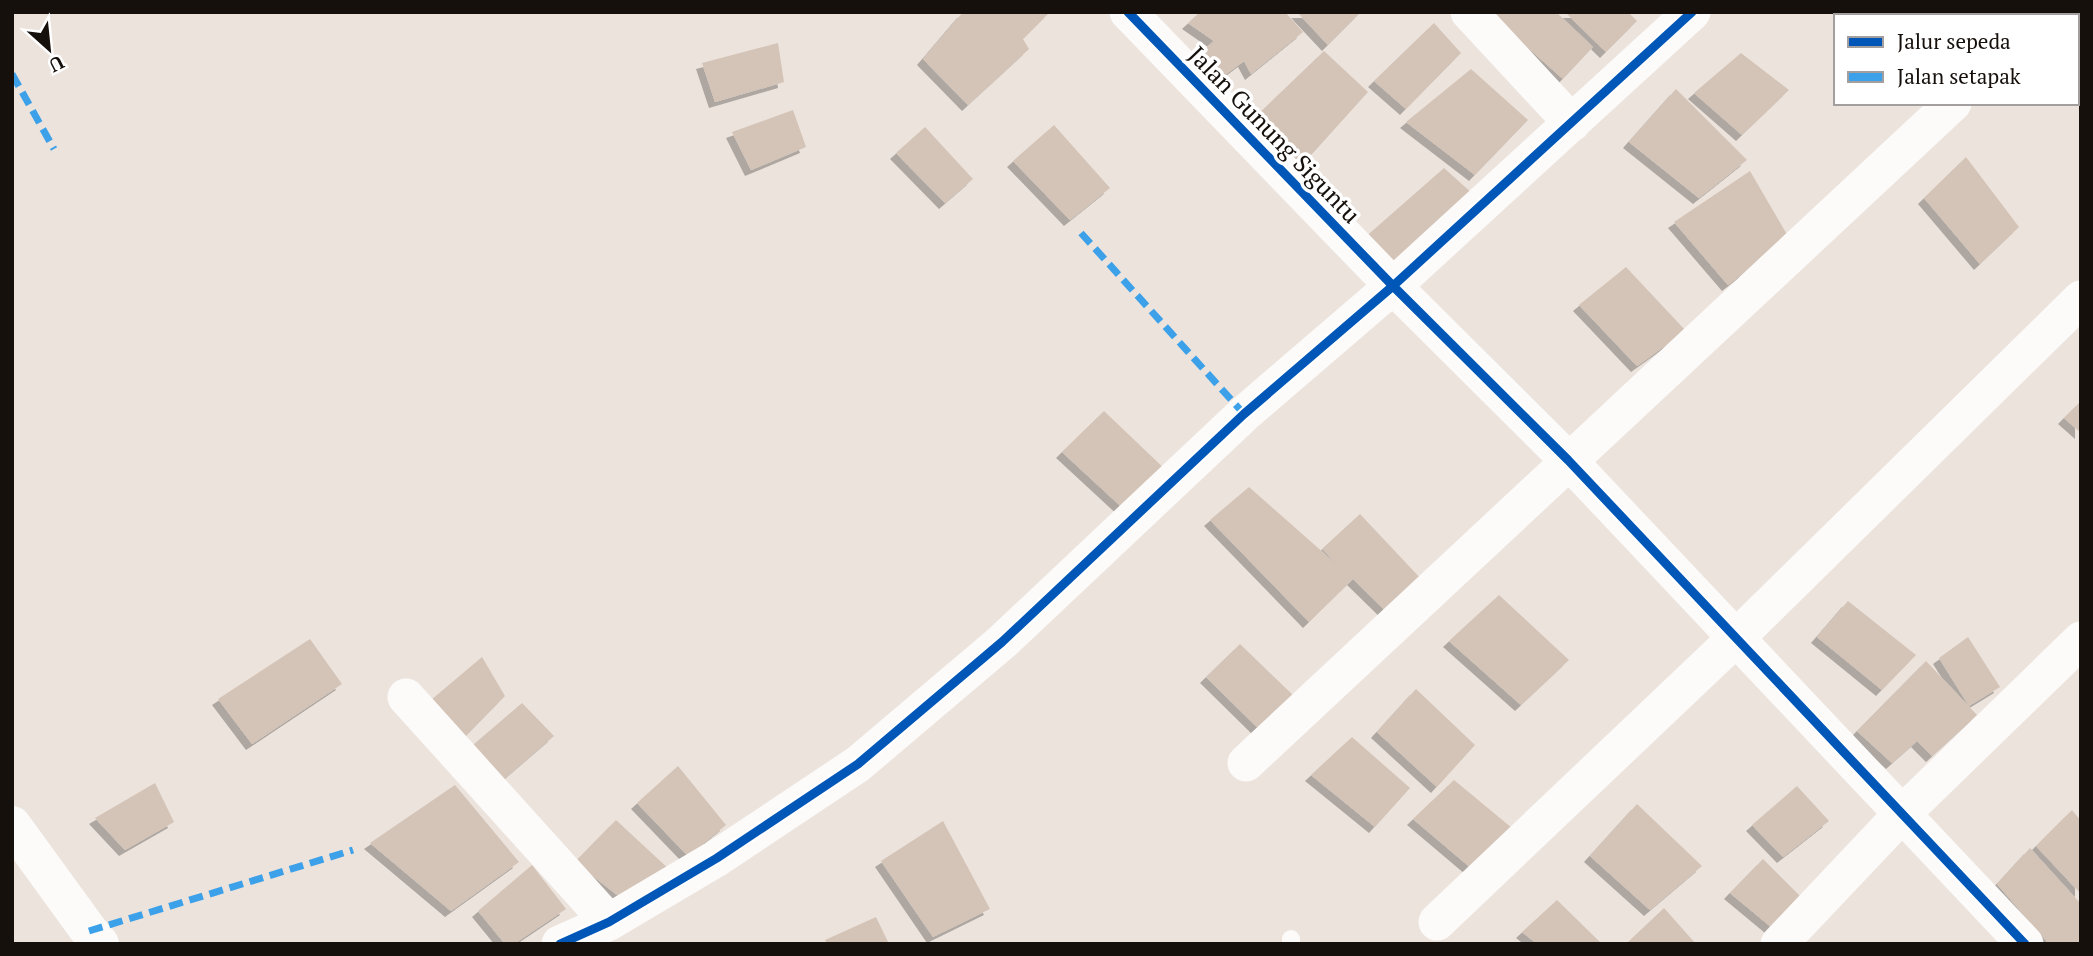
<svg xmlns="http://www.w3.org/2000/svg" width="2093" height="956" viewBox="0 0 2093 956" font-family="'PT Serif',serif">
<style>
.building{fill:#d4c4b7;filter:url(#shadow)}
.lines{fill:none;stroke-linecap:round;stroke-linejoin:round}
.service{stroke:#fcfbfa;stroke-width:18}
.minor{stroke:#fcfbfa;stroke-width:37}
.tertiary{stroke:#fcfbfa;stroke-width:38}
.quiet{stroke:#3da1e9;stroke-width:7;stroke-dasharray:14 7;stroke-linecap:butt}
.cycleway-casing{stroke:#fff;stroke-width:13}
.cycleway{stroke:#0057b8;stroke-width:9}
.labels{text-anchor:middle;stroke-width:7;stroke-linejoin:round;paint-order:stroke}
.street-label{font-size:24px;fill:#16100c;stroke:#fff}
</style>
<defs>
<filter id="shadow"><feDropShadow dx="-6" dy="6" stdDeviation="0" flood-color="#0004"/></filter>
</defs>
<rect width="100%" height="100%" fill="#ece3dc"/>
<!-- building -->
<path class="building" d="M963,12H1050L1023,39L1029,49L968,105L923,59Z
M1200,12H1285L1303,32L1251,74L1244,61L1221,78L1197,56L1214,41L1188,23Z
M1297,12H1361L1328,45Z
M1488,12H1556L1593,47L1563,79Z
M1565,12H1628L1637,21L1606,52Z
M1919,12H1981L1984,16H1914Z
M1434,23L1461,53L1406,109L1374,81Z
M2081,36V95L2077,92V39Z
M778,43L784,82L715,102L702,63Z
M1324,51L1368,92L1303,164L1248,124Z
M1741,53L1789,90L1742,135L1694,93Z
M1471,69L1528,120L1475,175L1406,122Z
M1676,89L1747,160L1699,198L1629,142Z
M793,110L806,147L751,170L732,132Z
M1054,125L1110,188L1070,220L1013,161Z
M925,127L973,179L945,203L896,153Z
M1966,157L2019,227L1980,264L1924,198Z
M1444,168L1474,195L1397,272L1362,240Z
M1750,171L1789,238L1728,285L1674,222Z
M1626,267L1686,331L1637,366L1579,305Z
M2081,401V433L2064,418Z
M1104,411L1170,474L1128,513L1062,452Z
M1249,487L1343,570L1322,549L1360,514L1423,581L1393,618L1353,579L1309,622L1210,520Z
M1499,595L1569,660L1521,705L1449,641Z
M1848,601L1916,655L1882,690L1817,637Z
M1968,637L2000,687L1969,706L1939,658Z
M310,639L342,684L252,744L218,699Z
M1240,644L1297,699L1262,732L1206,677Z
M482,657L505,696L462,740L431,700Z
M1926,661L1977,715L1932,756L1917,741L1892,763L1857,731Z
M1416,689L1475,745L1437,787L1377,732Z
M522,703L554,736L498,784L466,751Z
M1352,737L1410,788L1375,827L1311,775Z
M678,766L726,825L688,856L637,803Z
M1454,780L1518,833L1478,874L1413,819Z
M155,783L174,822L125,850L95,818Z
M455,785L519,862L451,911L370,843Z
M1797,786L1829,821L1783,857L1752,825Z
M1637,804L1702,866L1650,910L1590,856Z
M2072,810L2081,821V894L2036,846Z
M616,820L671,871L626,902L575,862Z
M943,821L990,909L933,937L881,861Z
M2030,848L2081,904V944H2049L1997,884Z
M1763,859L1803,899L1771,927L1730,893Z
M532,865L566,909L514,944H505L478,911Z
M1557,900L1602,944H1537L1522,932Z
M1664,908L1696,944H1626Z
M876,917L889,944H827L825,940Z"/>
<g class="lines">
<!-- service -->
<path class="service" d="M1291,944V939"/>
<!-- minor -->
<path class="minor" d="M1128,12L1393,286L1568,460L2025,944
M1469,12L1572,123
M2047,16L2051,12
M406,697L609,922
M1246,763L1953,103
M1437,922L1737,637L2081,299
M560,944L609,922L717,858L858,764L1002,642L1244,414L1393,286L1692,12
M1779,944L1902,814L2081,640"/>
<!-- tertiary -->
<path class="tertiary" d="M12,825L89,931L100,944"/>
<!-- quiet -->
<path class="quiet" d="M12,74L54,149
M1081,233L1244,414
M89,931L353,850"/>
<!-- cycleway casing -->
<g class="cycleway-casing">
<path id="cycleway" d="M1128,12L1393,286L1568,460L2025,944
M560,944L609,922L717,858L858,764L1002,642L1244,414L1393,286L1692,12"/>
</g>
<!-- cycleway -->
<use href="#cycleway" class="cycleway"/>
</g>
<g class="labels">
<!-- street labels -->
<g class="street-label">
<text transform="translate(1274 135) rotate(46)" y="8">Jalan Gunung Siguntu</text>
</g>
</g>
<!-- border -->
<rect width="2093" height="956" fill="none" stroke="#16100c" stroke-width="28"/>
<!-- legend -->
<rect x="1834" y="14" width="245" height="91" fill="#ffffff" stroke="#a29f9e" stroke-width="2"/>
<rect x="1848" y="37" width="35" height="10" fill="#0057b8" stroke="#a29f9e" stroke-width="2"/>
<text x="1897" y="49" font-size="21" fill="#16100c">Jalur sepeda</text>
<rect x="1848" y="72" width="35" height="10" fill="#3da1e9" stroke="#a29f9e" stroke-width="2"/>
<text x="1897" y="84" font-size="21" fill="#16100c">Jalan setapak</text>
<!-- north arrow -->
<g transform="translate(49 49) rotate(153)" stroke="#ffffff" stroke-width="5" paint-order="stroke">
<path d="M0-5L12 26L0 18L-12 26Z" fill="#16100c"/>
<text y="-10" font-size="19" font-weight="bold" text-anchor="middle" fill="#16100c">U</text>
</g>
</svg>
